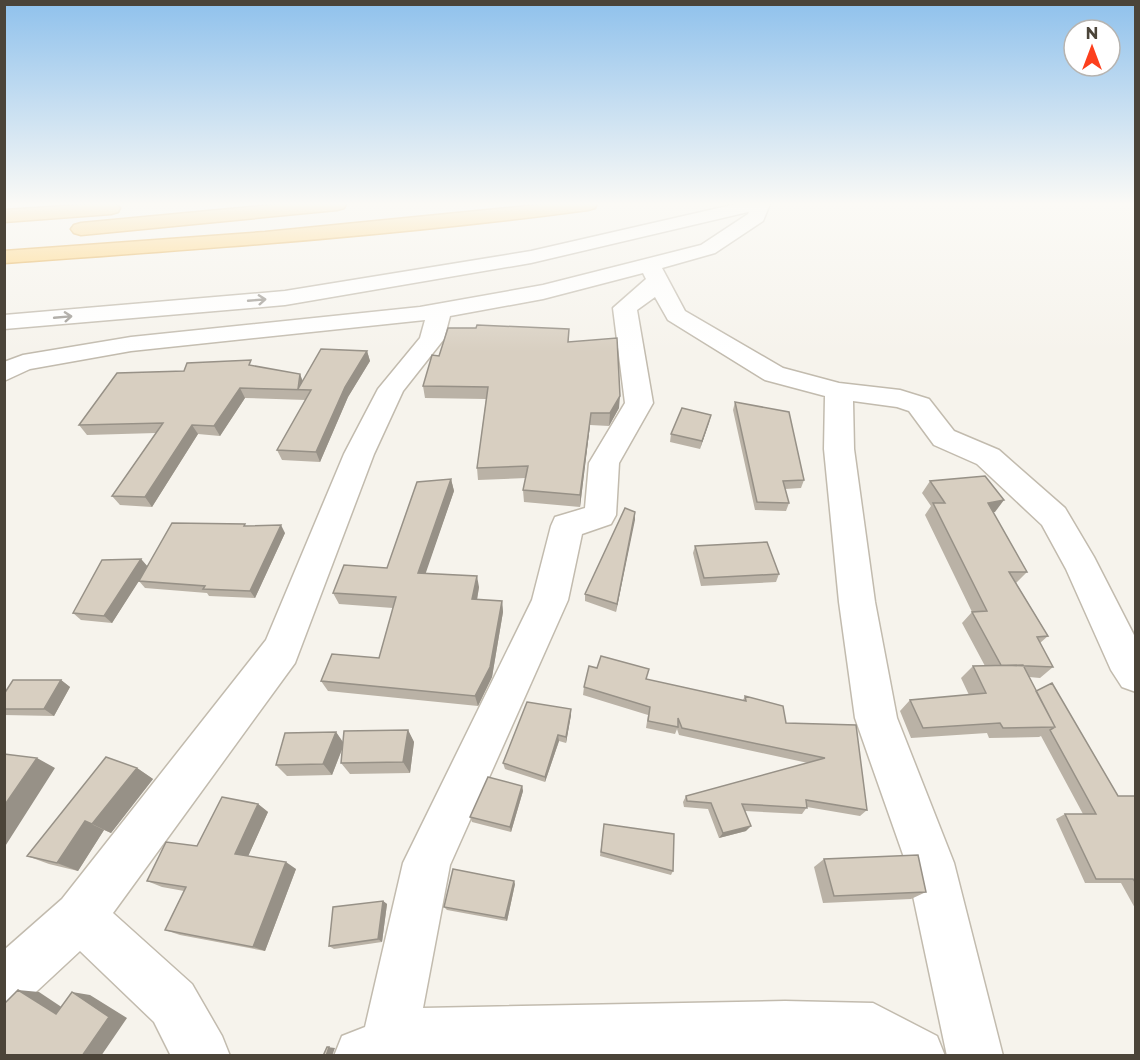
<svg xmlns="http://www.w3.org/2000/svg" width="1140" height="1060" viewBox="0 0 1140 1060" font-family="Montserrat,sans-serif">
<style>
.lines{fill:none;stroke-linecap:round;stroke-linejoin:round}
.minor-casing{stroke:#c2bbae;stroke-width:3}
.tertiary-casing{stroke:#c2bbae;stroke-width:3}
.motorway-casing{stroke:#e0a43c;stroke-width:3}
.minor{fill:#fff;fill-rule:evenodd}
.tertiary{fill:#fff;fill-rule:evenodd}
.motorway{fill:#ffcf6e;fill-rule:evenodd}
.wall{fill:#bab2a6}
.shaded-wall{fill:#979187}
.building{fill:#d8cfc1;stroke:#979187;stroke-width:1.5}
.oneway{stroke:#9c9892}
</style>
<rect width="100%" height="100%" fill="#f6f3ec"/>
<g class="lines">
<!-- minor casing -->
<g class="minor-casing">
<path id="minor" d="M752,204H770L763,221L715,253L662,268L685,311L783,368L839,383L900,390L929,399L954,431L999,450L1065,508L1094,557L1136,639V692L1122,687L1111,670L1066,569L1042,525L977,464L934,445L909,411L897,407L853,401L854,449L875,602L897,718L954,863L1003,1056H947L906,863L855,718L839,602L824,449L825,396L765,380L668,320L655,297L637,310L653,403L619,463L616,515L611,524L582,534L568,600L450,865L423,1008L785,1001L873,1003L937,1036L945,1056H334L342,1036L365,1027L403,863L532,600L551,526L555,517L585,508L589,463L625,403L613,308L646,279L643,273L543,299L450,316L444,339L403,391L374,454L295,663L113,913L192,984L222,1036L230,1056H171L154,1022L80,951L23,1004L4,1011V950L62,899L266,640L344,454L378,389L420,338L425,320L131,351L30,369L4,381V362L23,355L131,337L420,307L543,285L701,245L748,214Z"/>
</g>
<!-- tertiary casing -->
<g class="tertiary-casing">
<path id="tertiary" d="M736,204H767L765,208L531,263L285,305L4,329V315L285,291L531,251Z"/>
</g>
<!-- motorway casing -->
<g class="motorway-casing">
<path id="motorway" d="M95,204H116L120,208L118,212L111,214L4,222V210Z
M284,204H346L344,208L337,210L81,235L74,233L71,229L74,225L81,223Z
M549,204H597L595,208L588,210C394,236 199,249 4,263V251L265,232Z"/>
</g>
<!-- minor -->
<use href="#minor" class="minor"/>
<!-- tertiary -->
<use href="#tertiary" class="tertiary"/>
<!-- motorway -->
<use href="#motorway" class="motorway"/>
</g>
<!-- wall -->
<path class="wall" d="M569,342L619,408L609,426L590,425L580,507L524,502L523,490L526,478L478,480L477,468L486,399L425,398L423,386L439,356Z
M367,351L370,361L348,397L320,462L282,460L277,450L306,400L245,398L220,436L198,434L152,507L120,505L112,496L156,433L87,435L79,425L184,371L254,366L303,381Z
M735,402L804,480L801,488L785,489L789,503L786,511L755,510L733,410Z
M711,415L700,449L670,442L671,434Z
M451,479L454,491L425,573L479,587L477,600L502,601L503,612L492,677L478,706L328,691L321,681L379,658L393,608L339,604L333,593L387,568Z
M930,481L995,512H993L1027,572L1016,583L1048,636L1040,643L1053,667L1040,678L1029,677L1036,691L1118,796H1136V910L1121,883H1085L1056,819L1065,814H1083L1041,736L1039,737L989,738L987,733L911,738L900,711L910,700L969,695L961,678L973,666H985L962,623L972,612L925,515L931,506L922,493Z
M635,512L616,612L585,601V594Z
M246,526L285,533L255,598L209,596L207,593L145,588L139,581V580L112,623L81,620L73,613L141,559L147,566Z
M695,546L779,574L776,582L701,586L693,553Z
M61,680L70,687L54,716L4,715V694Z
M584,687L743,700L745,696L786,723L856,725L867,810L860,816L807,807L802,814L745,811L746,831L719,838L708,809L684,807L683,802L686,796L808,763L679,735L677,729L675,734L646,728L648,715L583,695Z
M571,715L566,743L559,741L545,782L505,769L503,763Z
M408,730L414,742L410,773L350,774L341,763L343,747L332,775L287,776L276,765L336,732L343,742Z
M137,768L153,779L111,833L104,830L78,871L49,864L27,856Z
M522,786L523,791L511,832L472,822L470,817Z
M258,804L268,812L248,856L296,869L265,951L180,935L165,930L184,891L162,887L147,881Z
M604,824L673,871L671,875L600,856Z
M824,859L926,892L911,899L823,903L814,867Z
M515,884L507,921L447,910L444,907Z
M383,901L387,904L382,942L334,949L329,946Z"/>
<!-- shaded-wall -->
<path class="shaded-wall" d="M367,351L370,361L348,397L320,462L316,452L345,387Z
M300,374L304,384L299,390Z
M240,388L245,398L220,436L214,426Z
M620,396L619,408L609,426L610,413Z
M591,413L590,425L580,507V495Z
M711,415L709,423L700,449L702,441Z
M192,425L198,434L152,507L145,497Z
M451,479L454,491L422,584L418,573Z
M1004,500L995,512L979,515L988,503Z
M635,512V520L616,612L617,604Z
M281,525L285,533L255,598L250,591Z
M141,559L148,567L112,623L104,616Z
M477,576L479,587L475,611L472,599Z
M502,601L503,612L492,677L478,706L475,696Z
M61,680L70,687L54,716L44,709Z
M571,709V715L566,743V737Z
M408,730L414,742L410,773L403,762Z
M336,732L344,744L332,775L323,764Z
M558,735L559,741L545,782V777Z
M37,758L55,768L4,848V806Z
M137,768L153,779L111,833L92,824Z
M522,786L523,791L511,832L510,827Z
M258,804L268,812L246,861L235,854Z
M85,821L104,830L78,871L57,863Z
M751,826L746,831L719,838L723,833Z
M286,862L296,869L265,951L253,947Z
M514,881L515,884L507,921L505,918Z
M383,901L387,904L382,942L378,939Z
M18,990L39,992L75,1016L56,1014Z
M72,992L90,995L127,1018L101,1056H82Z
M327,1047L335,1048L332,1056H326Z"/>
<!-- building -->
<path class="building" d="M477,325L569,329L568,342L617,338L620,396L610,413H591L580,495L523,490L528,466L477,468L488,387L423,386L432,355L439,356L448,328H476Z
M321,349L367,351L345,387L316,452L277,450L311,390L240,388L214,426L192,425L145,497L112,496L163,423L79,425L117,373L184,371L187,363L251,360L249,365L300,374L298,389Z
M735,402L789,412L804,480L783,481L789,503L757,502Z
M682,408L711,415L702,441L671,434Z
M985,476L1004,500L988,503L1027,572H1009L1048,636L1037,637L1053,667L1001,665L972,612L987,611L933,503H945L930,481Z
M451,479L418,573L477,576L472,599L502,601L490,667L475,696L321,681L332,654L379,658L396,597L333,593L344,565L387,568L417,482Z
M625,508L635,512L617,604L585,594Z
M172,523L245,524L244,526L281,525L250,591L203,589L205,586L139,581Z
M767,542L779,574L704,578L695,546Z
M141,559L104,616L73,613L102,560Z
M601,656L649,669L646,679L746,701L745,696L783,706L786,723L856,725L867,810L806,800L807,808L742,804L751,826L723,833L711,803L687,801L686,796L825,758L682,728L678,718V727L648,721L650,707L584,687L589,666L597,668Z
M1023,665L1055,727L1003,728L1000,723L923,728L910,700L986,693L973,666Z
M13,680H61L44,709H4V694Z
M1052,683L1118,796H1136V883L1133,879H1096L1065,814H1096L1050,730L1055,727L1036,691Z
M527,702L571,709L566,737L558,735L545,777L503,763Z
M408,730L403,762L341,763L344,731Z
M336,732L323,764L276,765L285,733Z
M4,754L37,758L4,806Z
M106,757L137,768L92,824L85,821L57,863L27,856Z
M488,777L522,786L510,827L470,817Z
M222,797L258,804L235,854L286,862L253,947L165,930L186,887L147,881L166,842L197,846Z
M604,824L674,834L673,871L601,852Z
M918,855L926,892L834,896L824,859Z
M453,869L514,881L505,918L444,907Z
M383,901L378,939L329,946L333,907Z
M18,990L56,1014L72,992L109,1017L82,1056H4V1004Z
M327,1047H329L326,1056H323Z"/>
<!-- one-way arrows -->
<defs><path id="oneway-shaft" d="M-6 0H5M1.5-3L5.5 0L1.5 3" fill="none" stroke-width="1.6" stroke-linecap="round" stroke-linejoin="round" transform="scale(1.5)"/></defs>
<g class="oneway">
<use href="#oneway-shaft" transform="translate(257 300) rotate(-5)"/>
<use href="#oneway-shaft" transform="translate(63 317) rotate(-5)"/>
</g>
<!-- sky -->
<linearGradient id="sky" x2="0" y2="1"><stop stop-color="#8fc1ec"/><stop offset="0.58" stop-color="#fbfaf6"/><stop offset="1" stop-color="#fbfaf6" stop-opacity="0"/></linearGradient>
<rect width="1140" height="352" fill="url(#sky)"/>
<!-- border -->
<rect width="1140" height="1060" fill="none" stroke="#4b4439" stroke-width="12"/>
<!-- north arrow -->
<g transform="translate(1092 48)"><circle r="28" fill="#ffffff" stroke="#b7b4b0" stroke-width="1.5"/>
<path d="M0-4.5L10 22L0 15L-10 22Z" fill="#fc3f1d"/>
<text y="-9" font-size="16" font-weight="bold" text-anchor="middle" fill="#4b4439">N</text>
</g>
</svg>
